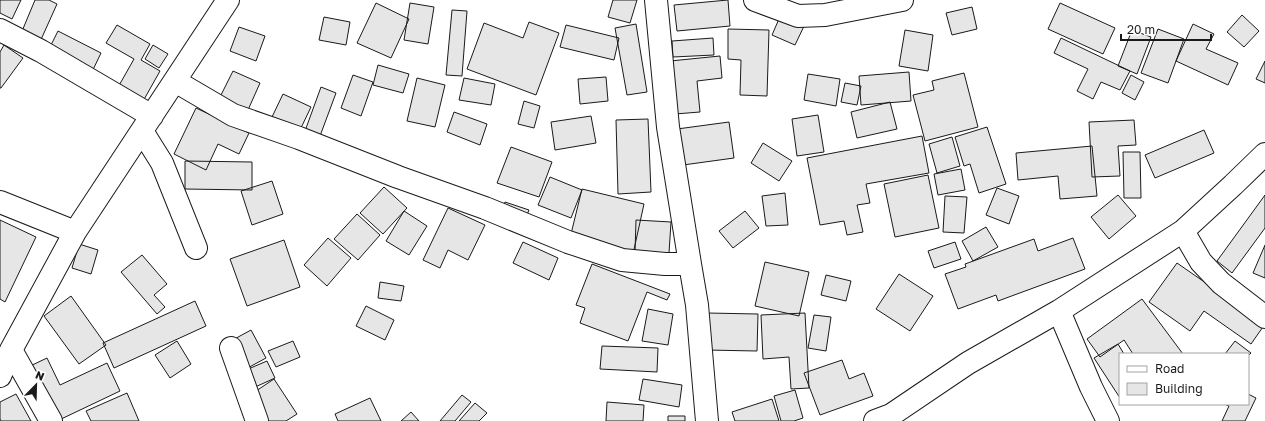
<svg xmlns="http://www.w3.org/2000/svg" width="1265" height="421" viewBox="0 0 1265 421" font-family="'Golos Text',sans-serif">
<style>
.building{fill:#e6e6e6;stroke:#1a1a1a}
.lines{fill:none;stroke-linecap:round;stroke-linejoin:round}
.minor-casing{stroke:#1a1a1a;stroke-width:24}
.minor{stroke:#fff;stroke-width:22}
</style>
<rect width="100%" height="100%" fill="#fff"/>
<!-- building -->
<path class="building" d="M0,0H21L12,19L0,13Z
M35,0H49L57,4L39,44L20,36Z
M613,0H637L630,23L608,17Z
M728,0L730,26L677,31L674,5Z
M376,3L409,19L391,58L357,43Z
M410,3L434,7L428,44L404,40Z
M1060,3L1115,28L1103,54L1048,29Z
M972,7L977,29L952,35L946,13Z
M452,10L467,11L462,76L446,75Z
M782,12L806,22L795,45L772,35Z
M1242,15L1259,31L1244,47L1227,32Z
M324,17L350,22L346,45L319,40Z
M529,22L559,33L536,95L467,69L484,23L523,38Z
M636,24L647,92L627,95L615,28Z
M1193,24L1214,34L1206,49L1238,63L1228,85L1176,61Z
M117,25L150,44L141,60L160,71L142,103L117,89L134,59L106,43Z
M566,25L619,38L614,60L560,47Z
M239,27L265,36L256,61L230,51Z
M728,29L769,30L767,96L740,95L741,60L728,59Z
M1158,29L1184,39L1168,83L1141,73Z
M905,30L933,35L928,71L899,66Z
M1132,30L1151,37L1137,74L1118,66Z
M58,31L101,53L90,76L46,55Z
M713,38L714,55L673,57L672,41Z
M1061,38L1130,71L1120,90L1101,82L1093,99L1077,91L1088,69L1054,53Z
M4,45L23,58L1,88H0V52Z
M153,45L168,54L159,68L145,59Z
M720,56L722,78L697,81L700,112L675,114L670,61Z
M1265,61V83L1256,79Z
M378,65L409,74L403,93L373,85Z
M233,71L260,83L248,110L220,97Z
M909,72L911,101L861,105L859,76Z
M964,73L978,127L925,141L913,95L934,90L932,81Z
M808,74L840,79L836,106L804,100Z
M353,75L373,82L361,116L341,108Z
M1131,75L1144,82L1135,100L1122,93Z
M606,77L608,101L580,104L578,79Z
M417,78L445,85L435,127L407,121Z
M464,78L495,84L491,105L459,100Z
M845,83L861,86L857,105L841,102Z
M321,87L336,93L320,136L305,131Z
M283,94L311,107L300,130L272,117Z
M524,101L540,106L534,128L518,124Z
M890,102L897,129L857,138L851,112Z
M196,108L249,133L239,154L218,144L206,170L174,154Z
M454,112L487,124L480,145L447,132Z
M818,115L824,152L797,156L792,119Z
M591,116L596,143L555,150L551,122Z
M648,119L651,192L618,194L616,120Z
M1134,120L1136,145L1118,146L1120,176L1092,177L1089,122Z
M729,122L734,158L683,165L677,129Z
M987,127L1006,184L979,193L970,164L964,166L955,137Z
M1204,130L1214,153L1155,178L1145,155Z
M922,136L929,173L866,184L870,203L857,205L863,232L847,235L844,221L820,225L807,158Z
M952,137L960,166L937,173L929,144Z
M763,143L792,161L779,181L751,163Z
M1092,146L1097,196L1060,199L1058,176L1018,180L1016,153Z
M511,147L552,162L539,197L497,183Z
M1123,152H1140L1141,198H1124Z
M185,161L252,162V190L185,189Z
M961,169L965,190L938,195L934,174Z
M928,175L939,228L895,237L884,184Z
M550,177L582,190L571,218L538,205Z
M272,181L283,214L252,225L241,191Z
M384,187L407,208L383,234L360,213Z
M997,188L1019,196L1009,224L986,215Z
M582,189L644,204L633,254L570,238Z
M785,193L788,225L766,226L762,196Z
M1118,195L1136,216L1109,239L1091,217Z
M1265,195V228L1232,273L1217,261Z
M945,196L967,197L964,233L943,232Z
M505,202L529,210L524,222L501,213Z
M448,208L485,225L468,260L448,250L440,268L423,260Z
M404,211L427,226L409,255L386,241Z
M745,211L759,228L733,248L719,231Z
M357,214L380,235L358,260L334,239Z
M0,220L36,237L5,302L0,299Z
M636,220L671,222L669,253L635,252Z
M986,227L998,247L973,261L962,241Z
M328,238L351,258L327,286L304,265Z
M1073,238L1085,269L998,301L996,295L958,309L945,274L966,267L965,264L1034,239L1038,251Z
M284,240L300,287L247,306L230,259Z
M523,242L558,258L549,280L513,263Z
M955,242L961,259L934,268L928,251Z
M79,244L98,250L91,274L72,268Z
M1265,245V278L1253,273Z
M142,255L167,284L154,295L165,307L157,314L121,272Z
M765,262L809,272L799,316L755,306Z
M1177,263L1265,324L1251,344L1204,311L1190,331L1149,302Z
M592,264L670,294L667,300L647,292L628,341L580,323L585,308L576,305Z
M899,274L933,296L910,331L876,309Z
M826,275L851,281L846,301L821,295Z
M380,282L404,286L401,301L378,298Z
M71,296L106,345L79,364L44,316Z
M1142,299L1183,354H1133L1124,340L1100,357L1087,339Z
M195,301L206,326L114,368L103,343Z
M366,306L394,320L385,340L356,326Z
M648,309L673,314L668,345L642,341Z
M707,313L758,314L757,351L706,350Z
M805,313L809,388L791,389L789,357L763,359L761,315Z
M814,315L831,317L826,351L808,348Z
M251,330L266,358L244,370L229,342Z
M177,341L191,364L170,378L155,355Z
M293,341L300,357L276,367L268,351Z
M1235,341L1251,353L1248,356V354H1225Z
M1118,344L1124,354H1120V398L1094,358Z
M602,346L658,348L657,372L600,369Z
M47,358L60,385L107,363L120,391L57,421L26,368Z
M842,360L849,379L864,373L873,396L820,415L804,373Z
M267,361L275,378L253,388L246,370Z
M274,379L297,414L286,421H266L250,395Z
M643,379L682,385L679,407L639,400Z
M795,390L803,418L794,421H781L774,396Z
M127,393L139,421H91L86,411Z
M16,394L31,421H1L0,419V402Z
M1248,394L1256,398L1245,421H1222L1229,406L1224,404H1248Z
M462,395L471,402L455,421H440Z
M370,398L381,421H338L335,414Z
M772,399L779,421H735L732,412Z
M607,402L644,405L643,421H606Z
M475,403L487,413L479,421H459Z
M411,412L419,421H401Z
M668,416H685V421H668Z"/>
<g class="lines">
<!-- minor casing -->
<g class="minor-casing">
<path id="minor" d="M656,0L668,127L690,264
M755,0L798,16L825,15L902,0
M0,30L41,51L152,116
M175,81L233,115L299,138L398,177L485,208L568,242L622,260L665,264H690L697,305L707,421
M142,131L162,163L196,248
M0,202L75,232
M1183,231L1201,262L1221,283L1265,317
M1059,311L1091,387L1108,421
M231,348L257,421
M11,350L51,421
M0,376L11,350L75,232L228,0
M875,421L891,415L968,363L1059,311L1183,231L1233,185L1265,154"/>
</g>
<!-- minor -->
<use href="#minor" class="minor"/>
</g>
<!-- legend -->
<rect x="1119" y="353" width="130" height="52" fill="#ffffff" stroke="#a3a3a3"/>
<rect x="1127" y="366" width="20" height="6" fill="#ffffff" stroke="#a3a3a3"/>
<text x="1155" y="373" font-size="12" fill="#1a1a1a">Road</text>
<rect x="1127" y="383" width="20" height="12" fill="#e6e6e6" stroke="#a3a3a3"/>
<text x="1155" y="393" font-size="12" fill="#1a1a1a">Building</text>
<!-- north arrow -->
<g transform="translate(36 385) rotate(23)" stroke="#ffffff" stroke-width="3" paint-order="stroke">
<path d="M0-3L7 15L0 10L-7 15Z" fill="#1a1a1a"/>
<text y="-6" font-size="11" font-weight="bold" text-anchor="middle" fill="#1a1a1a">N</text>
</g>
<!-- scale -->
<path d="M1121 34v6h90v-6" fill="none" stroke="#1a1a1a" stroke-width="2"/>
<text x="1127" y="34" font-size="12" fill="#1a1a1a" stroke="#ffffff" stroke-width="3" paint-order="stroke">20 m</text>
</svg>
